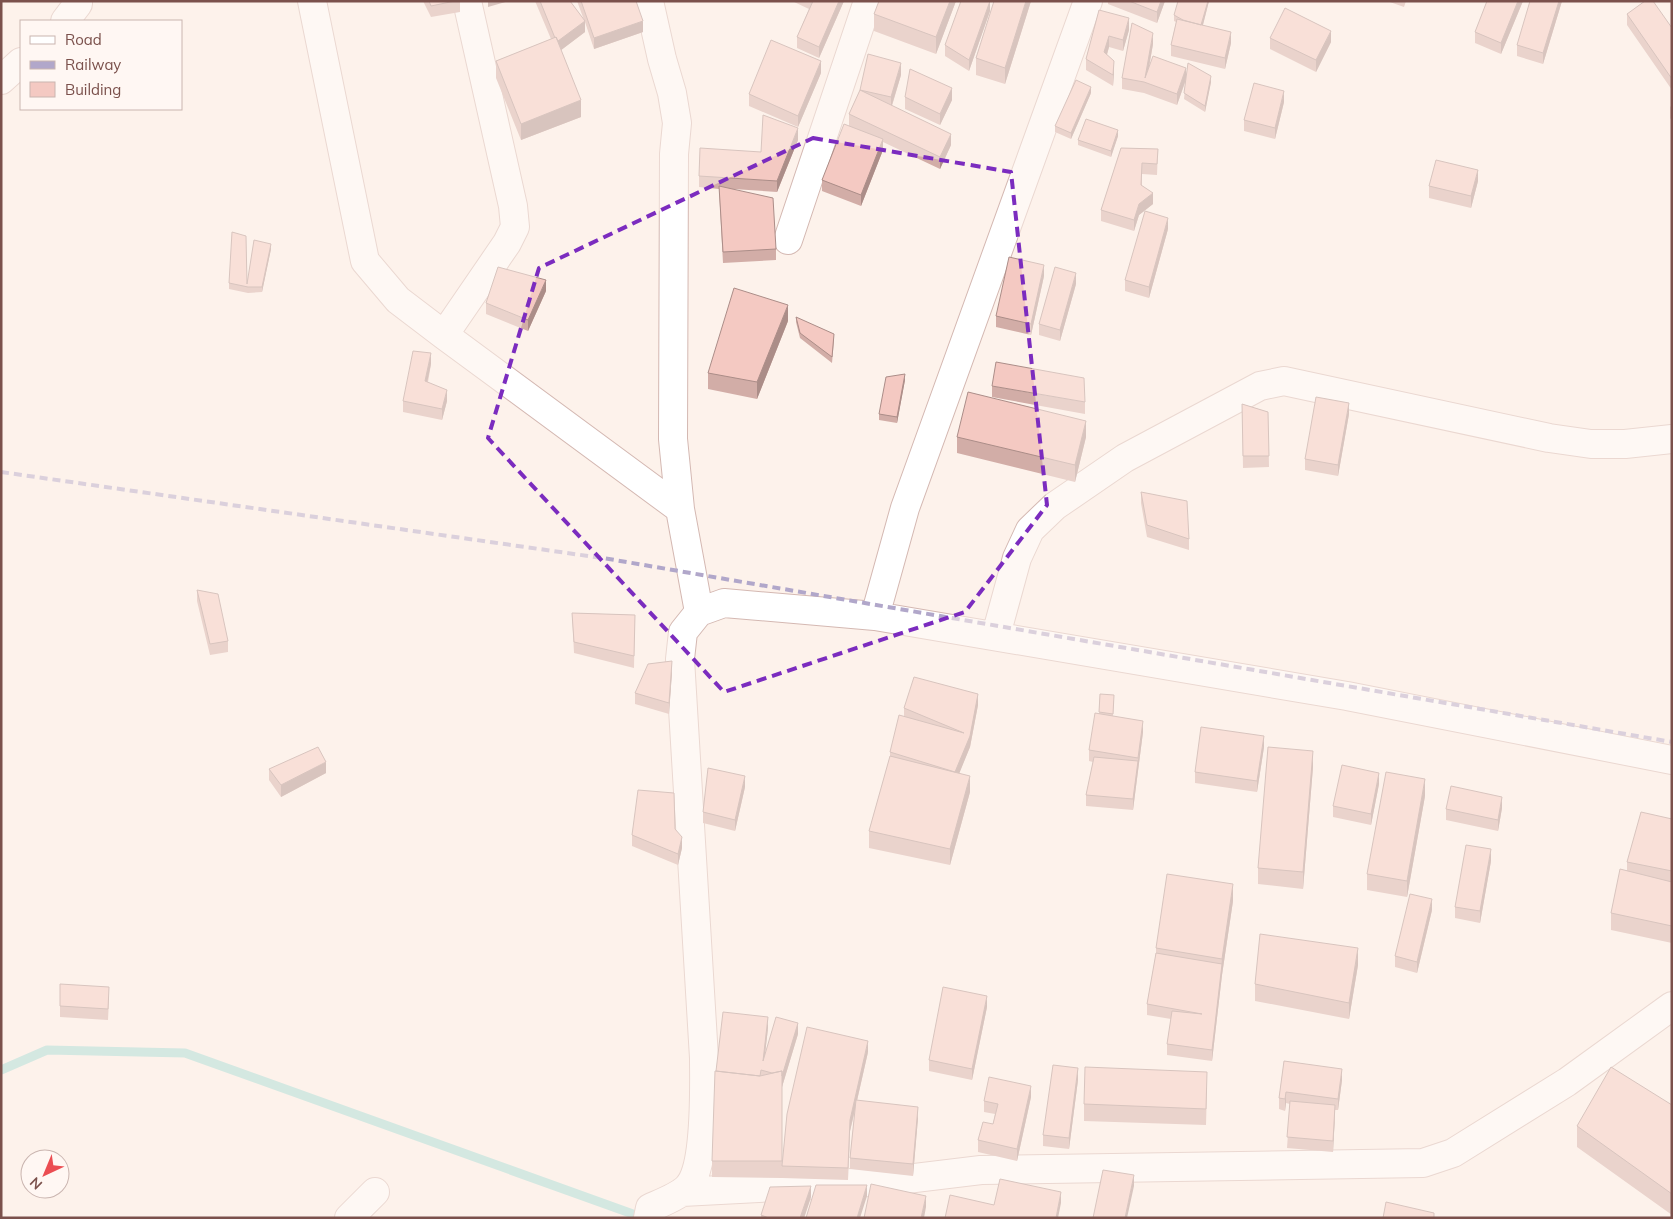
<svg xmlns="http://www.w3.org/2000/svg" width="1673" height="1219" viewBox="0 0 1673 1219" font-family="Mulish,sans-serif">
<style>
.lines{fill:none;stroke-linecap:round;stroke-linejoin:round}
.stream{stroke:#a3dbd6;stroke-width:9}
.minor-casing{stroke:#d4b8b2;stroke-width:30}
.minor{stroke:#fff;stroke-width:28}
.rail{stroke:#b1a7ca;stroke-width:4;stroke-dasharray:8 5;stroke-linecap:butt}
.wall{fill:#d2ada7}
.shaded-wall{fill:#ab8d88}
.building{fill:#f4c9c2;stroke:#ab8d88}
.marked{fill:none;stroke:#7b2cbf;stroke-width:4;stroke-dasharray:10 6;stroke-linejoin:round}
</style>
<rect width="100%" height="100%" fill="#fdf2eb"/>
<g class="lines">
<!-- stream -->
<path class="stream" d="M1,1070L47,1050L185,1053L644,1218"/>
<!-- minor casing -->
<g class="minor-casing">
<path id="minor" d="M312,1L365,261L398,300L444,335L680,509
M649,1L662,59L672,93L677,123L674,154L673,439L680,509L699,612
M65,21L78,4V1
M1,80L21,62
M788,240L868,1
M444,335L507,243L515,227L513,206L467,1
M875,616L905,508L1088,1
M996,635L1017,558L1030,530L1055,506L1125,458L1260,386L1284,381L1549,438L1591,444H1625L1672,439
M682,1192L890,1181L981,1170L1423,1163L1453,1153L1567,1082L1672,1006
M349,1218L375,1192
M648,1218L650,1208C661,1203 679,1196 687,1188C707,1168 704,1086 704,1058L680,659L683,632L699,612L724,603L875,616L1347,696L1672,760"/>
</g>
<!-- minor -->
<use href="#minor" class="minor"/>
<!-- rail -->
<path class="rail" d="M1,472L609,559L1672,742"/>
</g>
<!-- wall -->
<path class="wall" d="M423,1H460V12L431,17Z
M535,1H570L584,20L577,1H636L643,32L594,49L585,22V32L561,50L581,117L521,140L496,78V61L551,39Z
M792,1H844L819,58L797,48V37L809,9Z
M879,1H956L936,54L874,31V14Z
M990,1V11L969,71L945,56V45Z
M1031,1L1005,84L976,75V58Z
M1108,1H1165L1157,23L1108,4Z
M1209,1L1203,25L1231,43L1225,69L1171,56V45L1176,22L1174,21V15Z
M1387,1H1406L1404,7Z
M1487,1H1523L1501,54L1475,43V32Z
M1562,1L1543,64L1517,56V45Z
M1099,10L1129,30L1123,51L1109,47L1107,55L1114,72L1113,86L1086,70V59Z
M1627,14L1672,28V90L1627,25Z
M1270,38L1331,42L1316,72L1270,49Z
M1153,44L1149,68L1186,79L1211,82L1205,112L1184,99L1186,80L1177,105L1144,93L1122,89V78Z
M821,73L798,127L749,106V94Z
M901,75L892,106L951,145L940,169L883,142V150L861,206L822,191V180L849,126V114L860,90Z
M1091,93L1071,139L1055,132V126Z
M905,97L952,100L940,125L905,109Z
M1284,102L1275,139L1244,131V120Z
M1672,105V121L1670,118V107Z
M1118,136L1111,157L1078,145V140Z
M798,140L777,192L733,189L776,249V260L723,263L719,189L699,187V176L761,152Z
M1121,148L1158,149L1157,175L1142,174V186L1153,204L1139,215L1134,231L1101,221V210Z
M1478,181L1471,208L1429,198V186Z
M1168,229L1149,298L1125,291V280Z
M271,249L262,292L248,293L229,289V283L247,284Z
M1044,276L1031,335L996,327V316Z
M1076,284L1060,341L1039,335V324Z
M546,291L528,331L486,314V303Z
M796,317L834,340L832,363L800,338L796,322Z
M788,321L757,399L708,389V373Z
M431,364L428,382L447,401L442,420L403,412V401Z
M905,380L897,423L879,420V414Z
M992,386L1085,402V414L992,397Z
M1242,404L1268,412L1269,467L1243,468Z
M1349,414L1338,476L1305,470V459Z
M957,437H1086L1075,482L957,453Z
M1141,492L1189,539V550L1147,537L1141,503Z
M197,590L228,641V652L210,655L197,601Z
M572,613L635,615L634,668L574,653Z
M672,672L669,714L635,704V693Z
M1100,694L1114,701L1113,716L1143,732L1133,810L1086,806V795L1093,762L1089,761V750L1099,714Z
M978,705L970,747L959,773L970,792L950,865L869,848V831L890,757V752L904,717V708Z
M1264,747L1257,792L1195,783V772Z
M1313,767L1303,889L1258,884V868Z
M269,769L326,773L281,797L269,780Z
M1379,784L1371,825L1333,817V806Z
M745,787L735,831L703,823V812Z
M1425,796L1407,897L1367,890V874Z
M1502,808L1498,831L1446,820V809Z
M1672,819V943L1611,930V913L1627,870V862Z
M675,829L682,848L678,865L632,846V835Z
M1491,861L1480,923L1455,918V907Z
M1233,901L1222,975L1212,1061L1167,1055V1044L1171,1019L1147,1015V1004L1156,953V948Z
M1432,910L1417,973L1395,967V956Z
M1358,965L1349,1019L1255,1001V984Z
M60,984L109,999L108,1020L60,1017Z
M987,1007L972,1080L929,1071V1060Z
M768,1028L765,1054L798,1034L782,1087V1166L868,1052L857,1101L918,1118L913,1176L850,1169V1158L855,1111L850,1131L848,1180L782,1178L712,1177V1161Z
M1284,1061L1342,1080L1338,1110H1335L1333,1152L1287,1148L1290,1104L1286,1103L1285,1111L1279,1109V1098Z
M1078,1080L1069,1149L1043,1146V1135Z
M1207,1088L1206,1125L1084,1121V1104Z
M1031,1097L1017,1161L978,1152V1140L993,1124L995,1114L984,1112V1101Z
M1672,1105V1215L1577,1147V1126Z
M811,1197L804,1218H761V1215Z"/>
<!-- shaded-wall -->
<path class="shaded-wall" d="M488,1H509L488,7Z
M839,1H844L819,58V47Z
M950,1H956L936,54V37Z
M990,1V11L969,71V60Z
M1026,1H1031L1005,84V68Z
M1161,1H1165L1157,23V12Z
M1208,1H1209L1200,36V30Z
M1518,1H1523L1501,54V43Z
M1559,1H1562L1543,64V53Z
M1129,18V30L1123,51V40Z
M585,21V32L556,54V42Z
M643,21V32L594,49V38Z
M1331,31V42L1316,72V60Z
M1231,32V43L1225,69V58Z
M1153,33V44L1146,83L1145,78Z
M1109,36V47L1104,64V52Z
M821,61V73L798,127V116Z
M1114,61V72L1113,86V75Z
M901,63V75L891,108V97Z
M1186,68V79L1177,105V94Z
M1211,76V82L1205,112V106Z
M1091,87V93L1071,139V133Z
M952,88V100L940,125V114Z
M1284,91V102L1275,139V128Z
M581,100V117L521,140V124Z
M798,128V140L777,192V181Z
M1118,130V136L1111,157V151Z
M951,134V145L940,169V157Z
M883,139V150L861,206V195Z
M1478,170V181L1471,208V196Z
M1153,193V204L1139,215L1134,231V220L1139,204Z
M1168,218V229L1149,298V287Z
M271,244V249L262,292V287Z
M1044,265V276L1031,335V324Z
M1076,273V284L1060,341V330Z
M546,280V291L528,331V320Z
M788,305V321L757,399V382Z
M431,353V364L425,392V381Z
M905,374V380L897,423V417Z
M447,390V401L442,420V409Z
M1349,403V414L1338,476V465Z
M1086,421V437L1075,482V465Z
M672,661V672L669,714V703Z
M978,694V705L970,747L955,784V772Z
M1143,721V732L1133,810V799Z
M1264,736V747L1257,792V781Z
M1313,751V767L1303,889V872Z
M326,762V773L281,797V785Z
M1379,773V784L1371,825V814Z
M745,776V787L735,831V820Z
M970,776V792L950,865V849Z
M1425,779V796L1407,897V881Z
M1502,797V808L1498,831V820Z
M682,837V848L678,865V854Z
M1491,849V861L1480,923V911Z
M1233,884V901L1222,975L1212,1061V1050L1222,959Z
M1432,899V910L1417,973V962Z
M1358,948V965L1349,1019V1003Z
M987,996V1007L972,1080V1069Z
M768,1017V1028L763,1072V1061Z
M798,1023V1034L782,1087V1178V1071Z
M868,1041V1052L850,1131L848,1180L850,1120Z
M1078,1068V1080L1069,1149V1138Z
M1342,1069V1080L1338,1110V1099Z
M1031,1086V1097L1017,1161V1149Z
M1286,1092V1103L1285,1111V1099Z
M1335,1105V1116L1333,1152V1141Z
M918,1107V1118L913,1176V1164Z
M1134,1175V1186L1127,1218H1125Z
M867,1185V1196L860,1218H857Z
M811,1186V1197L804,1218H800Z
M1061,1192V1203L1058,1218H1056Z
M926,1196V1207L924,1218H921Z"/>
<!-- building -->
<path class="building" d="M429,1H455L431,6Z
M540,1H570L585,21L558,41L556,37L555,38Z
M581,1H636L643,21L594,38Z
M813,1H839L819,47L797,37Z
M879,1H950L936,37L874,14Z
M961,1H990L969,60L945,45Z
M994,1H1026L1005,68L976,58Z
M1129,1H1161L1157,12Z
M1178,1H1208L1201,25L1183,20L1174,15Z
M1487,1H1518L1501,43L1475,32Z
M1530,1H1559L1543,53L1517,45Z
M1645,1H1653L1672,28V79L1627,14Z
M1285,8L1331,31L1316,60L1270,38Z
M1099,10L1129,18L1123,40L1109,36L1104,52L1114,61L1113,75L1086,59Z
M1177,19L1231,32L1225,58L1171,45Z
M1132,23L1153,33L1145,78L1153,56L1186,68L1177,94L1144,82L1122,78Z
M556,37L581,100L521,124L496,61Z
M771,40L821,61L798,116L749,94Z
M868,54L901,63L891,97L860,90Z
M1188,63L1211,76L1205,106L1184,93Z
M910,69L952,88L940,114L905,97Z
M1076,80L1091,87L1071,133L1055,126Z
M1254,83L1284,91L1275,128L1244,120Z
M860,90L951,134L940,157L849,114Z
M763,115L798,128L777,181L699,176L700,148L761,152Z
M1086,119L1118,130L1111,151L1078,140Z
M844,124L883,139L861,195L822,180Z
M1121,148L1158,149L1157,164L1142,163L1141,185L1153,193L1139,204L1134,220L1101,210Z
M1436,160L1478,170L1471,196L1429,186Z
M719,186L773,198L776,249L723,252Z
M1145,211L1168,218L1149,287L1125,280Z
M232,232L246,236L247,284L254,240L271,244L262,287H248L229,283Z
M1009,257L1044,265L1031,324L996,316Z
M498,267L546,280L528,320L486,303Z
M1055,267L1076,273L1060,330L1039,324Z
M734,288L788,305L757,382L708,373Z
M796,317L834,334L832,357L800,333Z
M413,351L431,353L425,381L447,390L442,409L403,401Z
M996,362L1084,378L1085,402L992,386Z
M905,374L897,417L879,414L886,377Z
M968,392L1086,421L1075,465L957,437Z
M1316,397L1349,403L1338,465L1305,459Z
M1242,404L1268,412L1269,456H1243Z
M1141,492L1187,501L1189,539L1147,525Z
M197,590L218,594L228,641L210,644Z
M572,613L635,615L634,656L574,642Z
M672,661L669,703L635,693L648,664Z
M914,677L978,694L970,736L955,772L890,752L899,715L964,733L904,708Z
M1100,694L1114,695L1113,714L1099,712Z
M1095,713L1143,721L1138,758L1089,750Z
M1201,727L1264,736L1257,781L1195,772Z
M318,747L326,762L281,785L269,769Z
M1268,747L1313,751L1303,872L1258,868Z
M890,756L970,776L950,849L869,831Z
M1094,757L1138,761L1133,799L1086,795Z
M1342,765L1379,773L1371,814L1333,806Z
M708,768L745,776L735,820L703,812Z
M1386,772L1425,779L1407,881L1367,874Z
M1451,786L1502,797L1498,820L1446,809Z
M638,790L674,793L675,829L682,837L678,854L632,835Z
M1641,812L1672,819V871L1627,862Z
M1466,845L1491,849L1480,911L1455,907Z
M1620,869L1672,882V926L1611,913Z
M1167,874L1233,884L1222,959L1156,948Z
M1410,894L1432,899L1417,962L1395,956Z
M1260,934L1358,948L1349,1003L1255,984Z
M1156,953L1222,964L1212,1050L1167,1044L1172,1011L1202,1014L1147,1004Z
M60,984L109,987L108,1009L60,1006Z
M943,987L987,996L972,1069L929,1060Z
M723,1012L768,1017L763,1061L776,1017L798,1023L782,1076V1071L772,1073L761,1070L760,1076L716,1071Z
M807,1027L868,1041L850,1120L848,1168L782,1166L787,1114Z
M1284,1061L1342,1069L1338,1099L1286,1092L1285,1099L1279,1098Z
M1053,1065L1078,1068L1069,1138L1043,1135Z
M1085,1067L1207,1072L1206,1109L1084,1104Z
M1611,1067L1672,1105V1194L1577,1126Z
M715,1071L760,1076L782,1071V1161H712Z
M989,1077L1031,1086L1017,1149L978,1140L983,1122L993,1124L998,1104L984,1101Z
M856,1100L918,1107L913,1164L850,1158Z
M1290,1101L1335,1105L1333,1141L1287,1137Z
M1103,1170L1134,1175L1125,1218H1093Z
M1000,1179L1061,1192L1056,1218H945L950,1195L994,1205Z
M871,1184L926,1196L921,1218H864Z
M816,1185H867L857,1218H806Z
M811,1186L800,1218H769L761,1215L770,1187Z
M1386,1202L1434,1213V1218H1383Z"/>
<!-- marked area -->
<path d="M0 0H1673V1219H0ZM813,138L1011,172L1047,505L965,612L724,692L488,438L539,268Z" fill="#fdf2eb" fill-opacity=".55" fill-rule="evenodd"/>
<path class="marked" d="M813,138L1011,172L1047,505L965,612L724,692L488,438L539,268Z"/>
<!-- border -->
<rect width="1673" height="1219" fill="none" stroke="#7b514c" stroke-width="5"/>
<!-- legend -->
<rect x="20" y="20" width="162" height="90" fill="#fff7f3" stroke="#cab5b0"/>
<rect x="30" y="36" width="25" height="8" fill="#ffffff" stroke="#cab5b0"/>
<text x="65" y="45" font-size="15" fill="#7b514c">Road</text>
<rect x="30" y="61" width="25" height="8" fill="#b1a7ca" stroke="#cab5b0"/>
<text x="65" y="70" font-size="15" fill="#7b514c">Railway</text>
<rect x="30" y="82" width="25" height="15" fill="#f4c9c2" stroke="#cab5b0"/>
<text x="65" y="95" font-size="15" fill="#7b514c">Building</text>
<!-- north arrow -->
<g transform="translate(45 1174) rotate(224)"><circle r="24" fill="#fff7f3" stroke="#cab5b0"/>
<path d="M0-4L9 19L0 12L-9 19Z" fill="#eb4d52"/>
<text y="-8" font-size="14" font-weight="bold" text-anchor="middle" fill="#7b514c">N</text>
</g>
</svg>
